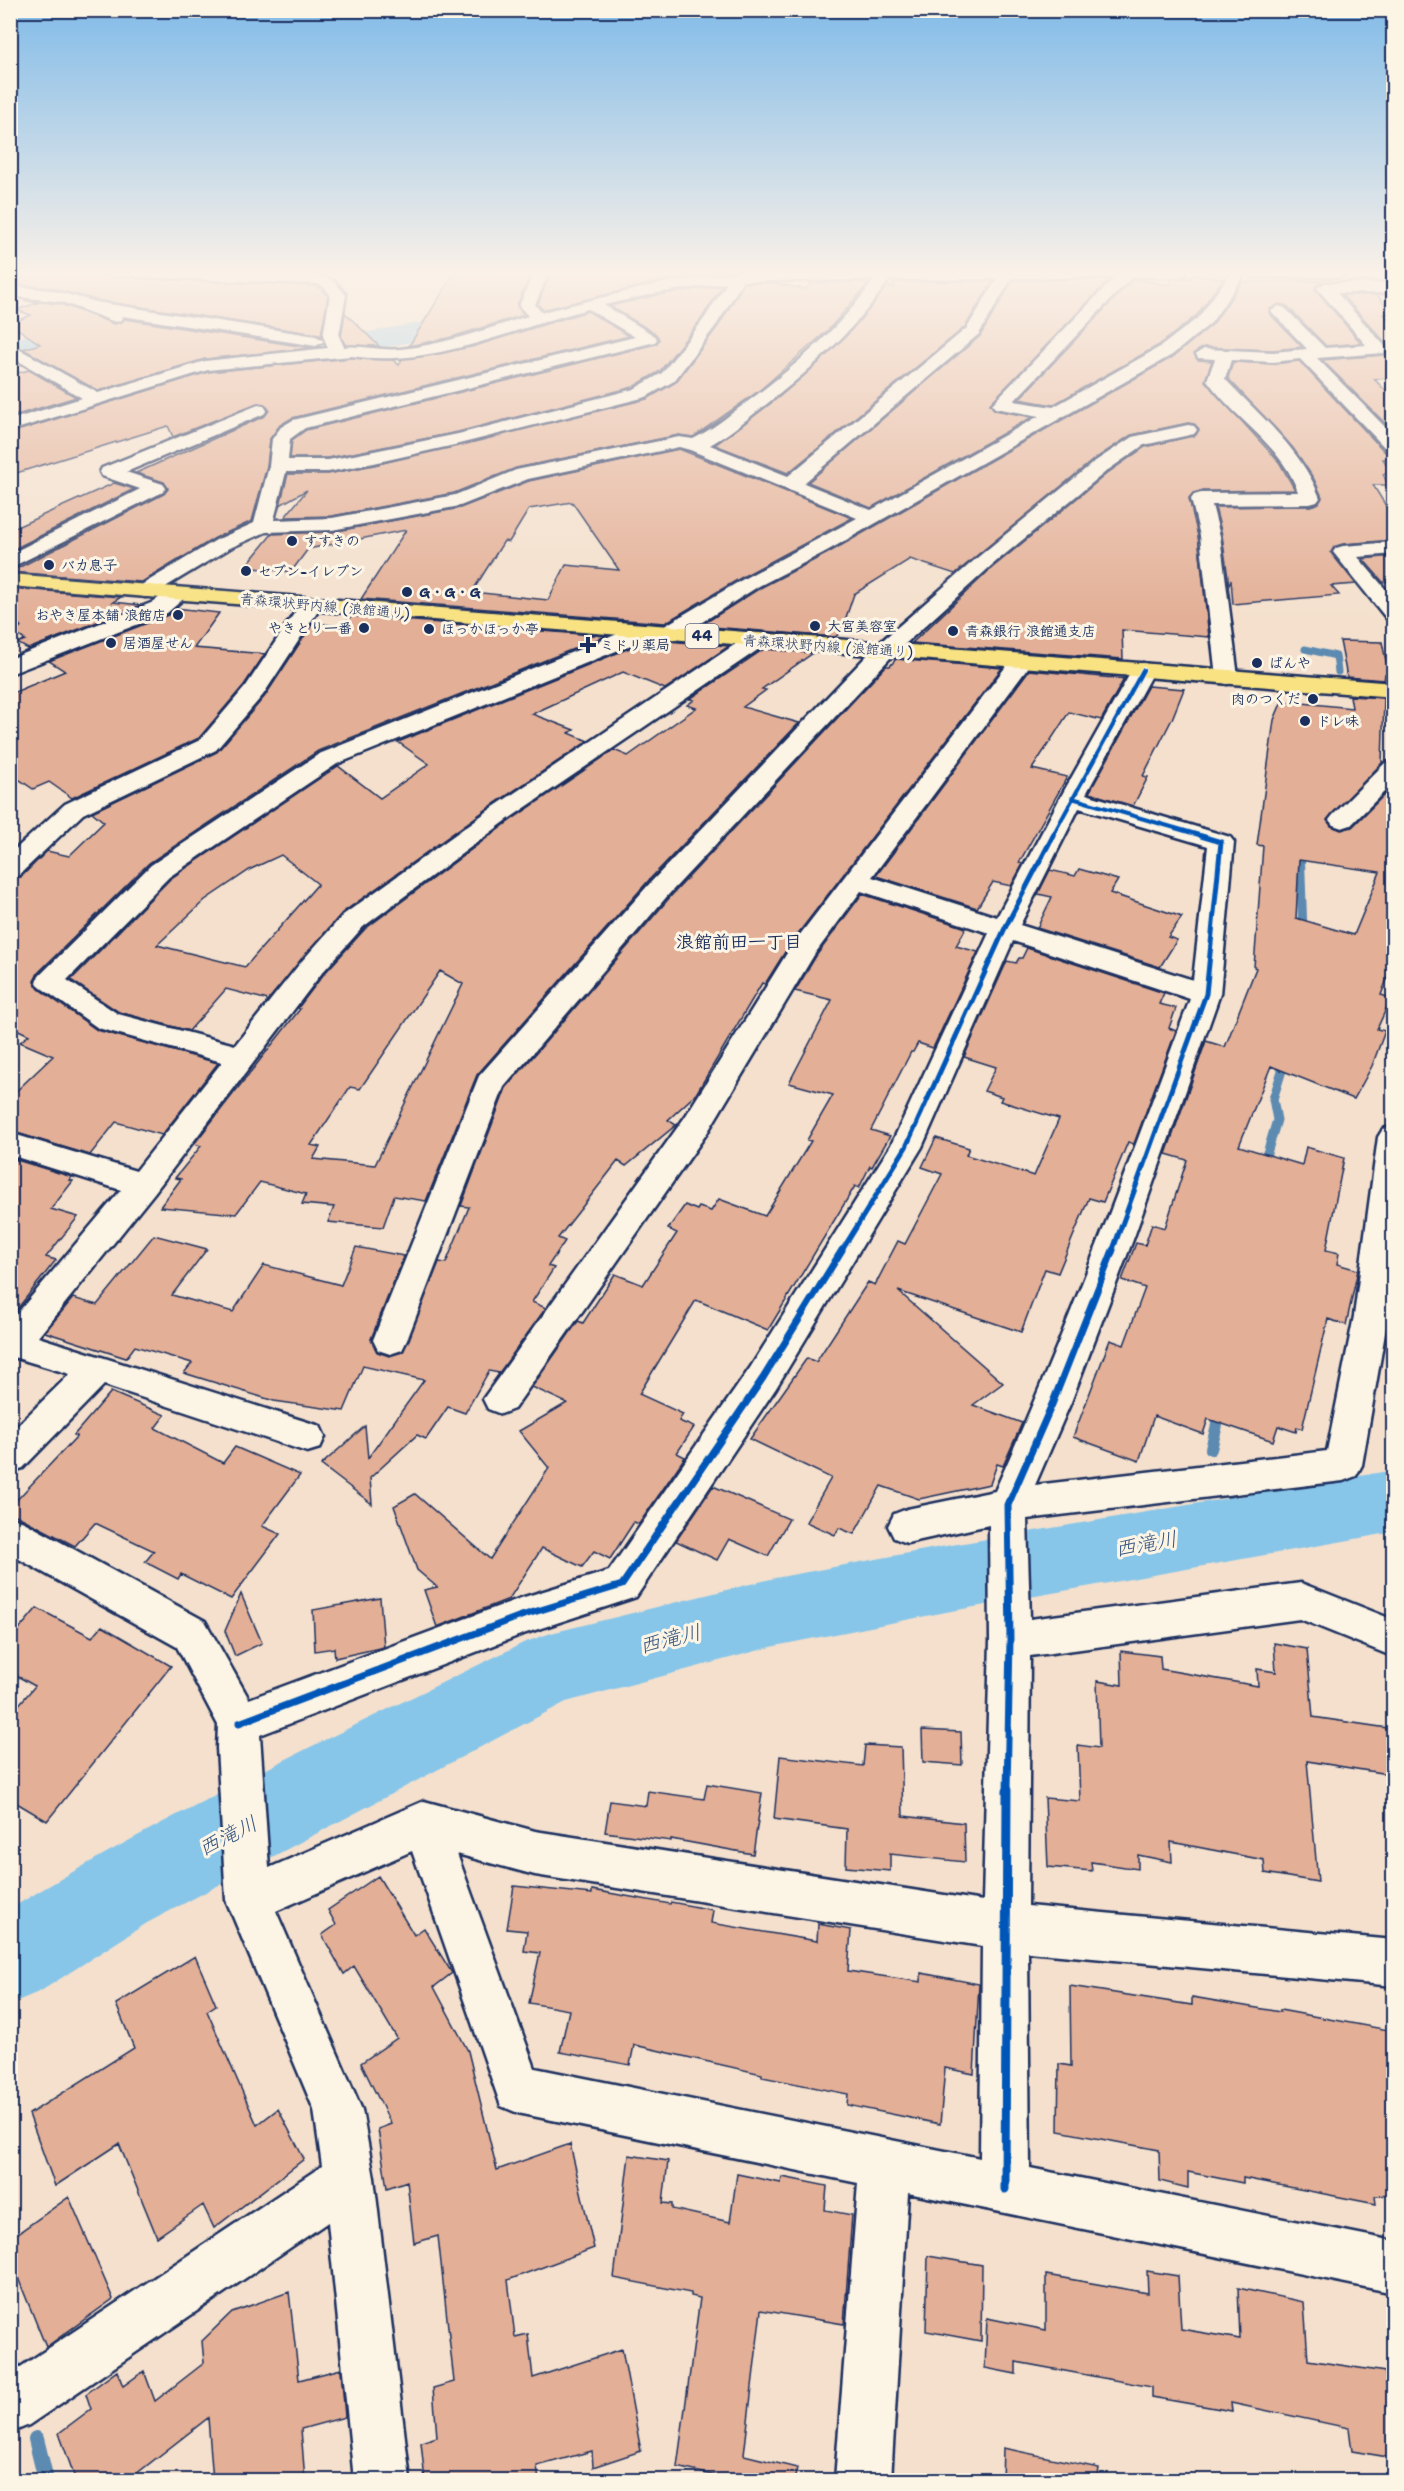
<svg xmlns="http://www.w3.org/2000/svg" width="1404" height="2491" viewBox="0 0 1404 2491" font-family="'Shantell Sans','Klee One',sans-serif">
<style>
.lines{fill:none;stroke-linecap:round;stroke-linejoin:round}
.stream-far3{stroke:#5c8ab1;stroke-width:7}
.stream-far2{stroke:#5c8ab1;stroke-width:9}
.stream-far1{stroke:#5c8ab1;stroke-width:12}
.stream{stroke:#5c8ab1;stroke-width:16}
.river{fill:#88c6e9;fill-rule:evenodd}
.building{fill:#e3af96;stroke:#1b2f5e;stroke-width:1.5;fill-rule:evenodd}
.minor-casing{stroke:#1b2f5e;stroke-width:5}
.primary-casing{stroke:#1b2f5e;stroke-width:5}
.minor{fill:#fcf5e5;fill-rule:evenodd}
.primary{fill:#f8e281;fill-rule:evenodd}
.cycleway-far3-casing{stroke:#fcf5e5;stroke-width:6}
.cycleway-far2-casing{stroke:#fcf5e5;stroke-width:8}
.cycleway-far1-casing{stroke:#fcf5e5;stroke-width:10}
.cycleway-casing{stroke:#fcf5e5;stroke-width:13}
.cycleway-far3{stroke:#0057b8;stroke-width:4}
.cycleway-far2{stroke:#0057b8;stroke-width:5}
.cycleway-far1{stroke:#0057b8;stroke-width:7}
.cycleway{stroke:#0057b8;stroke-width:9}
.poi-dot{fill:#1b2f5e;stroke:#fcf5e5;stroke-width:2}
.labels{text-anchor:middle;stroke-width:6;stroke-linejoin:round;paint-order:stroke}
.far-poi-label{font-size:14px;font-weight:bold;fill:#1b2f5e;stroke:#fcf5e5;text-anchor:start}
.far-street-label{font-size:14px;fill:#1b2f5e;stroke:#fcf5e5}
.shield{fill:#fcf5e5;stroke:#5e6a86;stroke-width:1.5}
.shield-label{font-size:15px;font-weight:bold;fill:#1b2f5e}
.neighbourhood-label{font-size:18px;font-weight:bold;fill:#1b2f5e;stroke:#fcf5e5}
.near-water-label{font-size:21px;font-style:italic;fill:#365581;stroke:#fcf5e5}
</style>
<rect width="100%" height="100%" fill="#f4e0cd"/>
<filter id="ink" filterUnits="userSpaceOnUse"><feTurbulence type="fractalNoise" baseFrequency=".0167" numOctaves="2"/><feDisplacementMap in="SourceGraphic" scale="12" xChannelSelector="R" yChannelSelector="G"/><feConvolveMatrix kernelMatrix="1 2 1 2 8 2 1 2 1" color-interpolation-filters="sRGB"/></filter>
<g filter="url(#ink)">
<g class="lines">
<!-- stream-far3 -->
<path class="stream-far3" d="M1305,649L1336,656L1338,672"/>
<!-- stream-far2 -->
<path class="stream-far2" d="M1300,847L1303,933
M1266,1168L1267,1153L1277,1120L1273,1099L1286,1058"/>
<!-- stream-far1 -->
<path class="stream-far1" d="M1211,1449L1221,1409
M1232,1501L1246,1527"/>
<!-- stream -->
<path class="stream" d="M10,2358L17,2379
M36,2439L46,2480"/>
<!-- river -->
<path class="river" d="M609,282L619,285L624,291L619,297L502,325L369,350L221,366L210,363L205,356L210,349L221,346L369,332L502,307Z
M28,336L62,343L119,344L130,346L135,353L130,360C94,369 52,360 17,352L12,345L17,338Z
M1394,1470V1532L946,1612L775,1646L566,1702L147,1923L41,1991L10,2004V1909C174,1809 351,1728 523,1643L551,1633L775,1578L946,1546Z"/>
</g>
<!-- building -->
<path class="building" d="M10,272H85L81,275L316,286L328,296L321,336L316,334L96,300L52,288L10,284Z
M455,272H532L517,305L524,315L448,338L409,346Z
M551,272H710L717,273L662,281L543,310L538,304Z
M1193,275L1223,279L1197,315L1159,345L1053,405L1019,399L1133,279L1170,285L1172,279L1191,278Z
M1110,279L990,404L995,410L1032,417L871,508L808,482L980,336L1013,280Z
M993,281L965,327L788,473L715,445L779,397L814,367L847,335L887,286L894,287L893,282Z
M1325,281L1316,286L1315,289L1361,343L1326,346L1287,306L1280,304L1270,309L1269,313L1302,347L1273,350L1204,347L1194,353L1198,360L1212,361L1205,381L1279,462L1295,490L1201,491L1193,493L1189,498L1198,536L1209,637L1122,630L1123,659L912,643L993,567L1109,472L1145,447L1196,435L1199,429L1194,424L1188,423L1131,435L1093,460L955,574L910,559L854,594L841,632L835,637L700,626L760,588L826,554L1173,357L1213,324L1242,282Z
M850,282L869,283L828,330L760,390L693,437L679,435L516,468L454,493L332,516L285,517L307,490L280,505L288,474H328L374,465L647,399L676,382L719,325L744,283H772L805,289L812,283Z
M722,286L702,318L660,371L633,387L458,432L328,458H290L292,440L306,430L656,344L659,340L656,334L610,306L662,294Z
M1342,295H1377L1393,314H1383L1394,324V378L1374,379L1394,399V432L1322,360L1384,355L1388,350L1386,343Z
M23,300L61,304L114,324L122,322L124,319L311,348L205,359L98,391L23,349L40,344L10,324L31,315L16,310L37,303Z
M588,311L629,336L292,418L280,425L270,439L267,466L252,521L215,538L142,582L10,572L164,494L168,489L164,482L136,473L265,416L269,410L264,404L257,403L173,437L168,426L10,475V433L208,372L351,358L393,360L399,365L402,359L472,347Z
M345,313L379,346L345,345L341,336Z
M1299,361L1386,453L1394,454V459H1383L1393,474H1383L1388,485H1373L1394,519V540L1343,544L1334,547L1331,553L1356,584L1331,586L1339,595L1233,604L1231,580L1229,585L1222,535L1215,507L1310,506L1319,503L1322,497L1314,479L1293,448L1228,378L1233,362L1273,364Z
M29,370L76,397L10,417V375Z
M679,449L852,518L744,576L665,623L361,599L406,530L308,549L291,572L245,567L272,534L332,532L460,508L529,481ZM572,502L619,570L566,565L548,600L472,592L504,541L509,542L529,509Z
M114,483L134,489L10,551V530Z
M1394,556V581L1383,582L1363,559Z
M10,588L121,597L113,602L141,605L28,649L17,643L25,640L11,631L21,627L10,613Z
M176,608L219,613L194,648L265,654L244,685L199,738L72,798L49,782L33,789L10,773V694L65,671L49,661L168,615Z
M351,616L606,636L318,751L149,863L38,973L34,982L39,989L97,1030L218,1063L162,1135L116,1122L90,1155L10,1131V1097L53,1056L20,1042L29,1035L10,1026V879L21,877L47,851L69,856L104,822L92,812L217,752L265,696L313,623L341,626Z
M642,639L729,646L665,689L623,672L532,714L574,730L569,733L588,741L491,806L342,913L268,1000L226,989L189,1031L119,1012L71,980L170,879L338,766L380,798L429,764L398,742L632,647ZM281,855L318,884L245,967L157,945L205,900L251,869Z
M1340,641L1382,642L1389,675L1385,674L1384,680L1347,677Z
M764,649L813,653L762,689L766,690L743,707L799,723L649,880L477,1075L426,1201L394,1196L383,1227L328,1222L334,1207L302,1204L306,1194L260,1182L236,1214L160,1207L181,1179L175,1178L201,1146L194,1144L300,1009L298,1008L323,975L365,929L511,820L614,750L628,756L696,708L687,705L694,700L690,699ZM440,971L463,984L375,1165L313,1159L320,1147L311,1145L350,1087L360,1089Z
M896,659L1002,668L790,944L765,984L762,983L696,1094L668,1120L676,1125L626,1166L618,1161L558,1238L565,1241L548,1266L554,1268L532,1302L546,1308L499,1373L489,1371L465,1413L448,1407L426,1439L417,1435L370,1478L372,1504L321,1465L365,1426L368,1458L424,1380L363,1366L344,1411L274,1401L184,1373L192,1363L135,1346L126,1358L45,1332L73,1298L97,1305L154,1235L207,1249L172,1295L233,1312L264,1265L341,1285L356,1247L404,1256L371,1339L377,1352L389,1356L403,1352L439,1262L446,1263L469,1207L461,1206L506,1088L671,896L886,666H890Z
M1029,670L1124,679L1101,720L1069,712L1032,769L1067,777L1019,863L1023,864L1011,886L993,882L977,908L876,876Z
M1148,686L1184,689L1172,719L1143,776L1148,777L1133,806L1089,793Z
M1350,696L1384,698L1382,763L1327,820L1331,826L1341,830L1352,827L1390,789L1394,790V961L1381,995L1391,998L1377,1029L1385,1031L1372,1066L1354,1099L1271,1066L1239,1146L1302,1165L1306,1147L1344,1158L1326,1250L1339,1253L1337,1264L1358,1270L1346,1325L1328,1319L1302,1429L1297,1427L1296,1432L1278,1426L1273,1441L1208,1419L1203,1434L1154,1416L1139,1461L1073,1437L1110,1340L1124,1345L1145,1288L1122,1280L1136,1243L1145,1245L1152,1224L1165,1228L1187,1160L1166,1154L1206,1041L1225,1047L1256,968L1254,967L1263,846L1257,845L1274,720L1282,701L1352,708ZM1299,860L1380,872L1354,935L1296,918Z
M1079,869L1118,880L1110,893L1182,917L1168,937L1177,940L1160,967L1037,928L1052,897L1038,894L1050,870L1075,876Z
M862,894L966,928L956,946L978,952L933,1048L918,1043L913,1052H911L871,1130L890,1136L872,1167L870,1166L859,1188L855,1186L768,1330L696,1300L639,1394L683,1414L679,1421L694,1427L677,1453L685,1457L639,1524L634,1522L610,1559L594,1551L582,1567L542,1548L509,1599L437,1627L424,1590L437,1587L417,1570L394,1506L415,1494L490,1559L549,1468L519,1431L567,1403L532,1387L578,1321L583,1323L615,1274L643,1285L677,1233L668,1229L685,1205L697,1210L699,1207L711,1211L719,1199L765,1216L811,1141L807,1140L833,1095L789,1083L832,1000L795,991L816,956Z
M1027,948L1164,993L1159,1004L1176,1008L1169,1028L1176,1031L1134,1144L1128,1142L1103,1202L1089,1198L1058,1273L1045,1269L1021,1332L898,1291L1003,1383L973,1405L1022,1423L1003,1466L997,1464L990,1484L919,1499L881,1486L854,1534L839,1528L835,1535L806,1522L831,1478L750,1439L807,1358L816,1362L868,1282L875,1285L898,1241L905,1244L942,1174L922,1167L936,1138L969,1148L966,1155L1034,1176L1059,1119L1000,1101L1002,1097L984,1091L996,1067L964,1057L1007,961L1016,963L1019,958H1022Z
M10,1158L72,1177L69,1180L73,1181L51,1209L78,1217L46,1257L56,1260L10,1318Z
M111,1392L165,1415L155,1428L223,1463L235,1447L300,1475L262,1526L280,1534L231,1599L181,1574L178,1579L145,1562L154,1551L95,1523L75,1546L10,1512V1507L77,1436L74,1435Z
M713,1486L789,1519L768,1556L729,1539L717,1560L676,1541Z
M241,1594L262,1643L235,1656L225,1631Z
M380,1598L384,1647L335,1658L334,1648L315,1651L313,1610Z
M37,1608L92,1637L102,1626L171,1666L47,1821L10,1799V1715L35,1686L10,1672V1640Z
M1274,1643L1307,1649L1313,1717L1394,1729V1775L1307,1761L1318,1882L1265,1873L1264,1860L1171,1842L1172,1862L1138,1855V1869L1091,1862L1092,1871L1048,1867L1045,1798L1080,1801L1078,1745L1099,1748L1097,1681L1122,1685L1121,1651L1160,1656L1161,1669L1258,1686L1257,1669L1276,1672Z
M922,1730L961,1732L962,1765L923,1762Z
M865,1745L901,1747L903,1816L964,1823L965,1862L890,1854V1871L846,1867L847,1829L774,1819L780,1756L863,1766Z
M707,1784L762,1793L753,1854L671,1839V1841L605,1832L610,1801L646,1806L648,1791L704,1799Z
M378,1876L414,1935L424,1928L452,1973L434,1987L468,2051L497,2170L570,2144L594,2248L508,2280L515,2337L528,2334L533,2378L622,2349L641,2451L593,2467L592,2451L537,2466L539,2481H425L421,2442L437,2437L433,2388L454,2382L438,2236L414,2243L407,2181L387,2188L378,2129L391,2124L361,2063L397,2038L354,1966L344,1974L322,1935L336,1925L328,1910Z
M514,1886L592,1894V1890L670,1904L671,1902L713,1910L711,1923L817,1941L818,1924L851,1930L848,1971L921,1982V1973L979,1984L974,2074L945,2068L940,2124L847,2105L848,2094L762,2077V2074L634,2045L630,2065L560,2052L569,2010L529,2003L540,1953L524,1951L527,1931L507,1929Z
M195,1956L216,2005L207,2011L257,2125L278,2109L304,2159L214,2228L203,2205L157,2237L119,2144L55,2186L29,2114L134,2048L116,2004Z
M1070,1986L1192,2005V1997L1280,2012V2010L1394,2031V2195L1375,2196L1376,2204L1243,2178V2183L1188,2172V2188L1160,2181L1159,2150L1058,2131L1059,2064L1071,2066Z
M629,2155L668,2161L663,2203L672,2204V2209L730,2222L737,2174L781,2183L782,2177L827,2186L825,2210L852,2215L844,2324L761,2310L744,2455L797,2468L794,2481H738L677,2467L700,2298L691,2296V2293L614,2278Z
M69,2197L113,2299L46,2347L10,2258V2239Z
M928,2256L982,2265L981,2341L926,2331Z
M1147,2271L1178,2276L1181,2329L1240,2339L1238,2288L1304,2302L1308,2360L1385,2372L1389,2405L1394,2406V2458L1352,2451L1349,2428L1231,2403L1232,2411L1152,2397V2387L1016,2362V2374L985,2368L987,2318L1046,2330V2275L1148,2293Z
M289,2292L299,2380L341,2369L345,2417L301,2429L305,2481H213L208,2418L127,2481H76L59,2433L91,2409L86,2394L117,2371L123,2386L144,2371L155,2401L204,2363L202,2341L232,2312Z
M1003,2448L1099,2468L1097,2481H1002Z"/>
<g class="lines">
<!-- minor casing -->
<g class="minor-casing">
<path id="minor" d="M131,272H231L325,277L334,281L346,295L339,336L344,347C363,345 381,351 400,349C444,345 486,329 528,316L519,306L534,272H549L535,305L542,312L662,283L738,272H1186L1184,275L1179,277H1132L1014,401L1053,407L1160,347L1199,317L1231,272H1246L1211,323L1172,355L825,552L759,586L677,638L669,640L661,638L658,633L661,628L745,578L857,518L690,450L679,447L528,479L460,506L332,530L266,532L230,548L152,595L145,597L138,595L135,591L138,587L216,540L254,523L269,466L272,439L281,427L293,420L635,337L588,309C511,329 433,368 351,356L208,370L10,431V420L82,398L10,356V344L98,393L205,361L328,348L323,336L330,295L324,287L317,284L138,277L133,275ZM1115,277L992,404L995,408L1039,416L871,510L804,483L979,334L1012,278ZM997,279L967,328L788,476L710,445C728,435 743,422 759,410C809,372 854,331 889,280ZM874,280C838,330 792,369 743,405C727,417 711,430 693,439L679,437L516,470L455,495L332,518L274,520L286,472H328L374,463L459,444L646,397L674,381L717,324L743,281ZM727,283L704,319L662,373L634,389L458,434L374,451L328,460H288L290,439L305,428L655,342L657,339L655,336L604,305L662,292Z
M1246,272H1348L1340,277H1254Z
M1325,283H1394V293H1337L1384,345L1386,349L1384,353L1317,358L1394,436V452L1388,451L1300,359L1273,362L1231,360L1225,379C1260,416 1302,450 1320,498L1317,502L1310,504L1212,505L1220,536L1238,677L1235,682L1227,684L1219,682L1216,677L1200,536L1191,499L1194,495L1201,493L1298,492C1282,445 1235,420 1207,380L1215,359L1198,358L1196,354L1204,349L1273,352L1307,349L1271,311L1279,306L1285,308L1325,348L1366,345L1317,288Z
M10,286L51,290L96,302L316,336L324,341L316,346L122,316L121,320L115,322L62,302L10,296Z
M258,405L264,406L267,410L264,414L126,472L163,484L166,488L163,492L10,568V554L140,489L102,476L100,472L102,468Z
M1188,425L1194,426L1197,430L1194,434L1144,445L1108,470L992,565L893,655L669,894L504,1087L407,1340L402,1350L390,1354L378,1350L373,1340L479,1076L651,882L877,645L978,557L1094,462L1132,437Z
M1394,542V554L1358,557L1394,599V619L1386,618L1333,552L1336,548L1343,546Z
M178,588L185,590L189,594L167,613L10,674V659L151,603L171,590Z
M311,599L319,600L322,605L263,695L216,750L83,814L19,875L10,877V854L65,804L200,740L246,686L303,600Z
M637,624L645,626L648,631L631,645L337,764L169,877L67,980L118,1014L235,1045L301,962L343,915L492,808L749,635L757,633L765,635L768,640L765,645L510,818L363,927L321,974L154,1193L38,1337L320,1426L325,1437L320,1448L307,1452L104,1385L23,1468L10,1472V1433L70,1374L10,1356V1322L121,1190L10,1155V1133L136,1171L222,1062L98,1028L40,987L36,981L40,975L151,865L319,754L615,635Z
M1022,654L1030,656L1033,661L872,877L997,917L1060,798L1132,670L1135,665L1143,663L1151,665L1154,670L1086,794L1230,837L1234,842L1220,994L1134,1237L1071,1402L1035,1485L1327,1451L1354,1316L1378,1137L1383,1129L1394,1126V1271L1388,1316L1362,1465L1356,1476L1343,1481L1027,1519L1030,1619L1301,1583L1394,1620V1657L1300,1619L1030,1656L1028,1906L1394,1940V1986L1028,1952L1030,2168L1394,2241V2293L908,2193L891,2480H835L858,2183L518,2113L501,2106L412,1851L276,1911L362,2110L374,2178L410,2480H354L328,2222L29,2425L10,2433V2374L322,2166L314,2110L226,1900L217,1748L218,1725L177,1647L10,1554V1517L24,1522L205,1621L249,1699L521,1598L609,1571L750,1368L891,1145L989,933L861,891L814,955L707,1133L514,1409L501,1414L488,1409L483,1399L685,1117L792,945L1014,656ZM1079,808L1208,846L1193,980L1020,925ZM1013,941L1190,999C1129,1164 1067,1330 995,1491L907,1509L894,1514L888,1526L894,1538L907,1543L989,1525L990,1640L983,1901L535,1831L424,1801L269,1868L260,1735L523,1634L636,1597L776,1388L922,1147ZM457,1854L535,1875L982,1946L980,2158L535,2068Z
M1394,761V782L1351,825L1342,828L1333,825L1329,820L1333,815L1385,763Z"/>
</g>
<!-- primary casing -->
<g class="primary-casing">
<path id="primary" d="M10,574L1394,683V697L10,586Z"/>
</g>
<!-- minor -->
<use href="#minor" class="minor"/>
<!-- primary -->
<use href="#primary" class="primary"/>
<!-- cycleway-far3 casing -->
<g class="cycleway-far3-casing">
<path id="cycleway-far3" d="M1072,798L1206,837
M1052,837L1143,670"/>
</g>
<!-- cycleway-far2 casing -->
<g class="cycleway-far2-casing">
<path id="cycleway-far2" d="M841,1252L906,1147L1005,928L1053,836
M1112,1252L1206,994L1221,842L1201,836"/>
</g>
<!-- cycleway-far1 casing -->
<g class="cycleway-far1-casing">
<path id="cycleway-far1" d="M239,1723L521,1616L622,1585L763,1378L842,1250
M1007,1791L1010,1640L1008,1505L1053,1402L1113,1250"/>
</g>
<!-- cycleway casing -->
<g class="cycleway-casing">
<path id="cycleway" d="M1005,2189L1007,1790"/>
</g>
<!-- cycleway-far3 -->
<use href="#cycleway-far3" class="cycleway-far3"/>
<!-- cycleway-far2 -->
<use href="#cycleway-far2" class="cycleway-far2"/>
<!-- cycleway-far1 -->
<use href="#cycleway-far1" class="cycleway-far1"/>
<!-- cycleway -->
<use href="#cycleway" class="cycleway"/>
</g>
</g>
<!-- sky -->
<linearGradient id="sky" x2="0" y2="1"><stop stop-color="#81bbe8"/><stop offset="0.44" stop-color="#faf1e8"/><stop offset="1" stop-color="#faf1e8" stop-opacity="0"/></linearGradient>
<rect width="1404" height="620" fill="url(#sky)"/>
<!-- markers -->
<g class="poi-dot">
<circle cx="292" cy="541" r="6"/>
<circle cx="49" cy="565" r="6"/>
<circle cx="246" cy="571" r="6"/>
<circle cx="407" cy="592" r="6"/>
<circle cx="178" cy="615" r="6"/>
<circle cx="815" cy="626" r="6"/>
<circle cx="364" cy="628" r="6"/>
<circle cx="429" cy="629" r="6"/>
<circle cx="953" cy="631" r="6"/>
<circle cx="111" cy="643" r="6"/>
<path d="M585 636h6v6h6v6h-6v6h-6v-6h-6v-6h6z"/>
<circle cx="1257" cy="663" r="6"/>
<circle cx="1313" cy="699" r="6"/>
<circle cx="1305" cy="721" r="6"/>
</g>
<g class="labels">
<!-- far-poi labels -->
<g class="far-poi-label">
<text x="304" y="546">すすきの</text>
<text x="61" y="570">バカ息子</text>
<text x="258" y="576">セブン-イレブン</text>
<text x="419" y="597">G・G・G</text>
<text x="166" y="620" text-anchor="end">おやき屋本舗 浪館店</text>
<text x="827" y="631">大宮美容室</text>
<text x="352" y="633" text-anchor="end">やきとり一番</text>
<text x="441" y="634">ほっかほっか亭</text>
<text x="965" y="636">青森銀行 浪館通支店</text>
<text x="123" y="648">居酒屋せん</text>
<text x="600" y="650">ミドリ薬局</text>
<text x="1269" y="668">ばんや</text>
<text x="1301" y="704" text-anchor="end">肉のつくだ</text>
<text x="1317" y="726">ドレ味</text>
</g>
<!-- far-street labels -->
<g class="far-street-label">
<text transform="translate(325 606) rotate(5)" y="5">青森環状野内線 (浪館通り)</text>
<text transform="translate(828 646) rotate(4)" y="5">青森環状野内線 (浪館通り)</text>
</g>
<!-- shield labels -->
<rect class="shield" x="685.5" y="624" width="33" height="24" rx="4.5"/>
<g class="shield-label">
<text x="702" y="641">44</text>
</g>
<!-- neighbourhood labels -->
<g class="neighbourhood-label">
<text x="739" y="948">浪館前田一丁目</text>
</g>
<!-- near-water labels -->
<g class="near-water-label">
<text transform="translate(1146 1544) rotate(-10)" y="7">西滝川</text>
<text transform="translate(670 1639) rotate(-14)" y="7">西滝川</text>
<text transform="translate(228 1836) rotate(-27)" y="7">西滝川</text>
</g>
</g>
<!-- margin -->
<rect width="1404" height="2491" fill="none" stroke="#fcf5e5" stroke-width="36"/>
<rect x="18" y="18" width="1368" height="2455" fill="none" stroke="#1b2f5e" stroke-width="2" filter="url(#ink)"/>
</svg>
